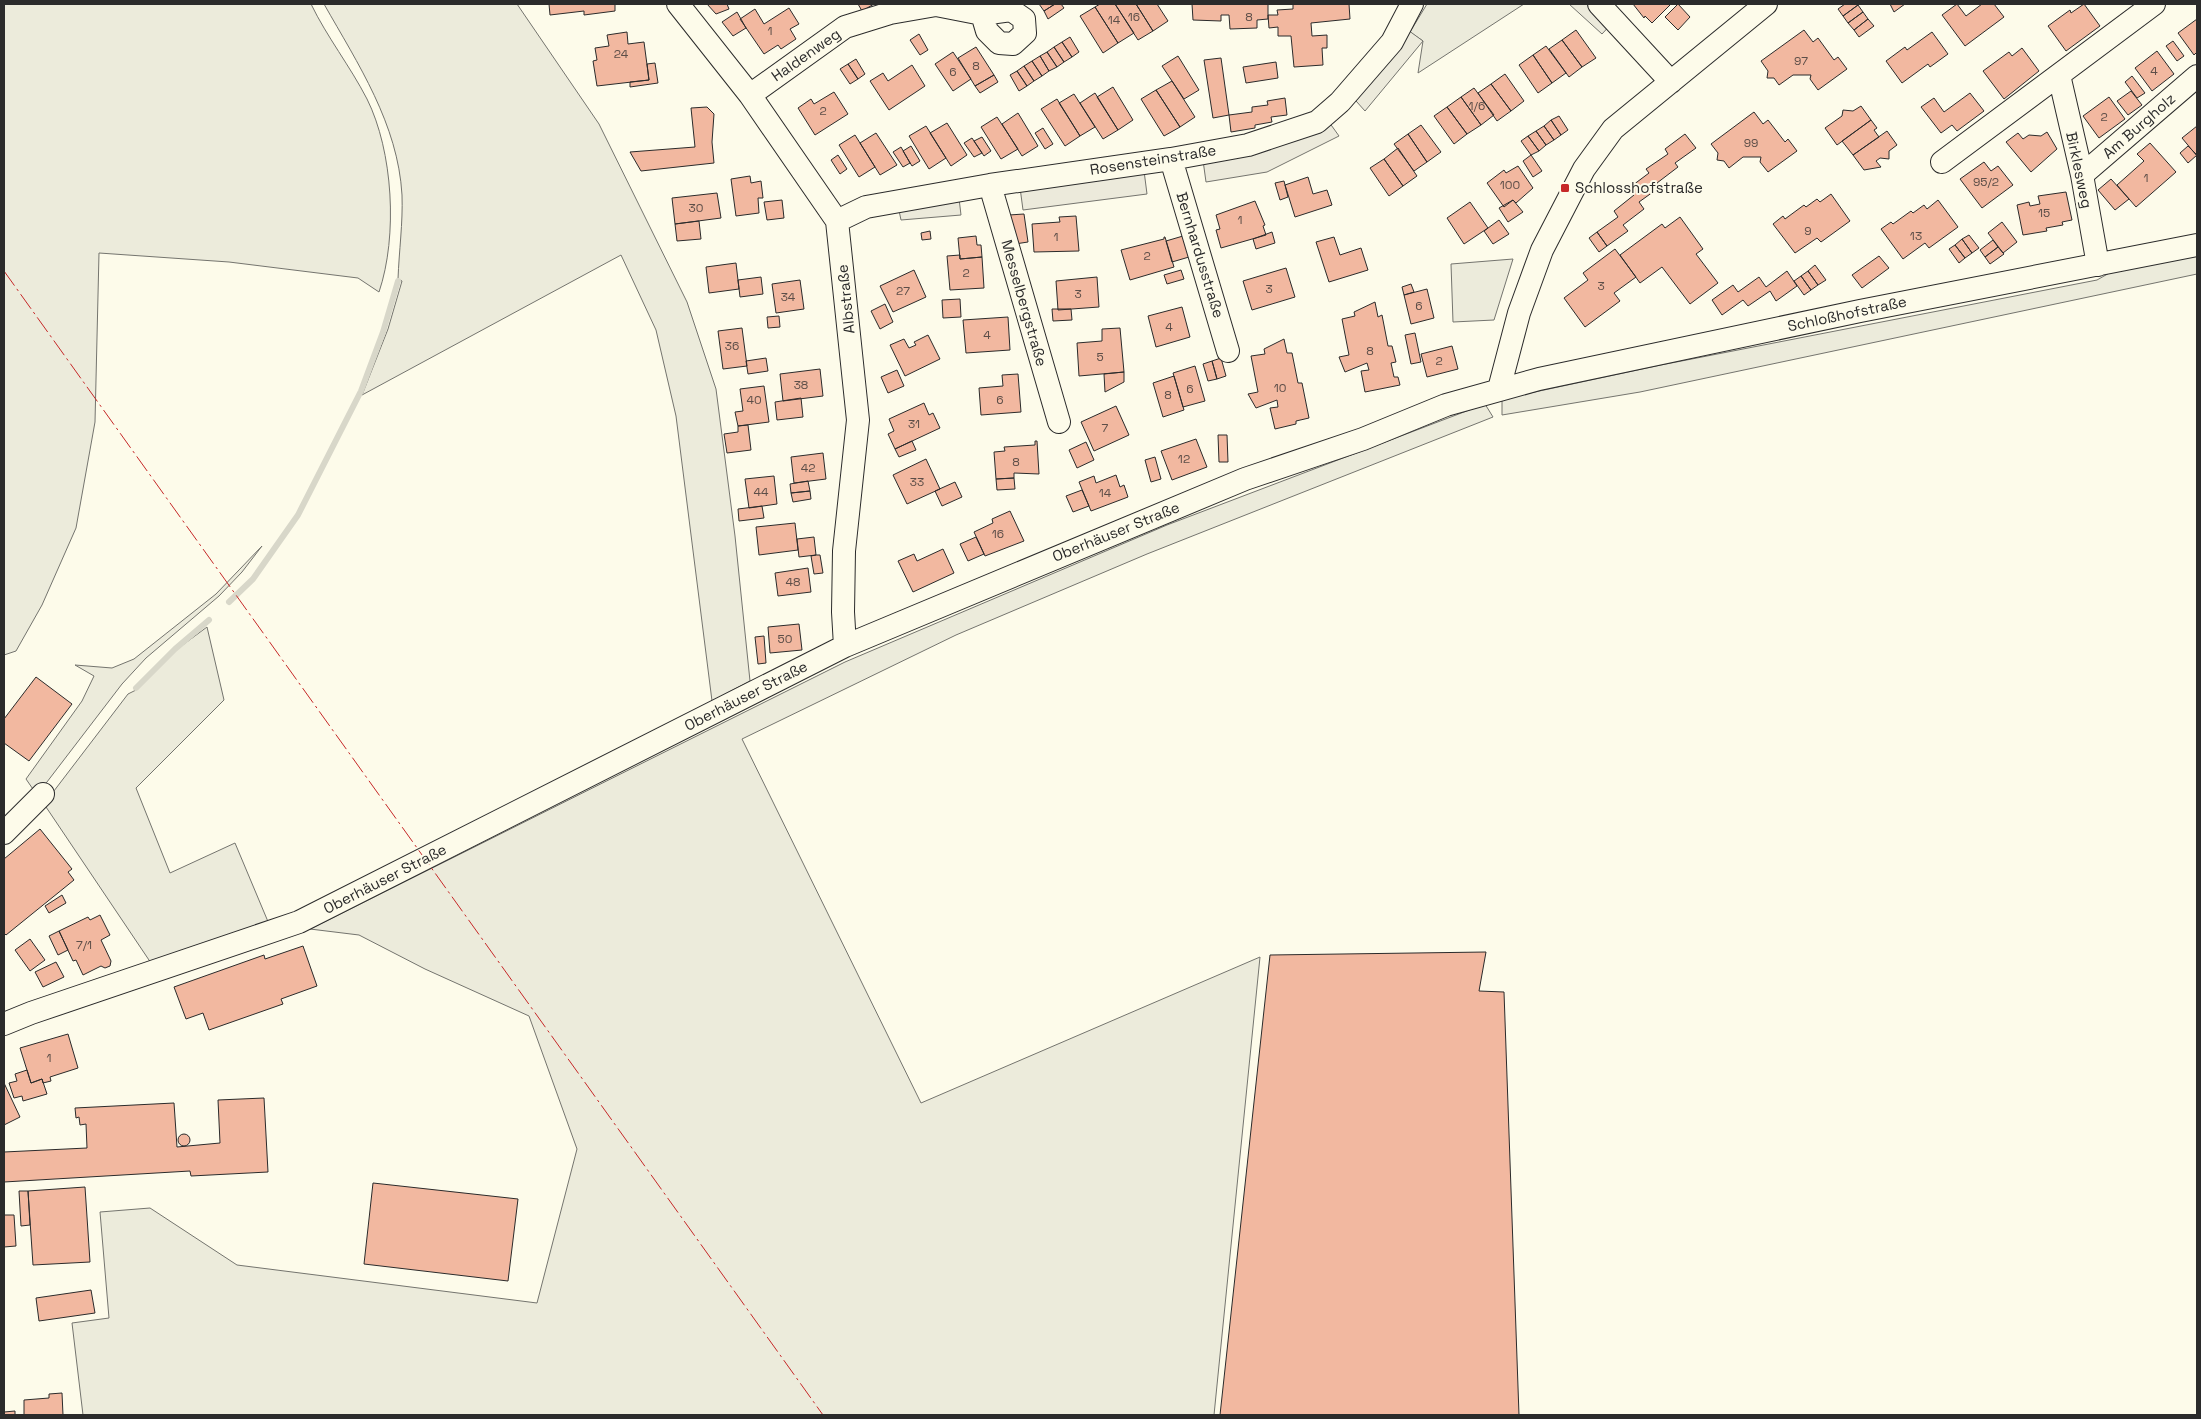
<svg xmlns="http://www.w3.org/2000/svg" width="2201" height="1419" viewBox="0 0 2201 1419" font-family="'Space Grotesk',sans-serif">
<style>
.green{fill:#ecebdb;stroke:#74746e}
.parking{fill:#eceadb;stroke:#74746e}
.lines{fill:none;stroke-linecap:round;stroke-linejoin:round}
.stream{stroke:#d8d7c9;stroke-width:6}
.building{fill:#f2b8a0;stroke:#2b2b2b}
.minor-casing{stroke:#2b2b2b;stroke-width:24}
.minor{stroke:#fdfbea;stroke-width:22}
.power{stroke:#c62828;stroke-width:1;stroke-dasharray:18 4 2.5 4;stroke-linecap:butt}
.poi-dot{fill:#c62828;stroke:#fdfbea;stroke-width:2}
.labels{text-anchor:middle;stroke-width:4;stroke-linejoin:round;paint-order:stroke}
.number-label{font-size:12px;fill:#5d4e48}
.street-label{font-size:15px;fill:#2b2b2b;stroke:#fdfbea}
.poi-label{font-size:15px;fill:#2b2b2b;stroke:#fdfbea;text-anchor:start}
</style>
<rect width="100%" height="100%" fill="#fdfbea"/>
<!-- green -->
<path class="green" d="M4,4H311C327,37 350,66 367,99C393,151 398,236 379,292L358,278L229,262L99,253L95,422L76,528L42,605L16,651L4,655Z
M324,4H517L599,124L687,302L716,389L735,536L750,681L712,701L676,416L656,330L621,255L362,395L388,329L402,281L398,279C399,251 403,223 402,195C398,124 358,64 324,4Z
M1427,4H1524L1418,73L1423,41L1410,32Z
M2197,250V274L1640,392L1502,415V399L1661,365L2097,280L2120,267Z
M1513,259L1494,320L1453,322L1451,264Z
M1485,404L1493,417L1147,554L956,635L742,739L921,1103L1260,957L1214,1415H83L72,1323L109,1318L100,1212L150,1208L237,1265L537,1303L577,1149L529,1016L425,969L359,935L310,929L845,662L1167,525Z
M262,546L242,572L219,596L146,658L122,684L37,795L26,779L82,701L94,676L75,665L112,668L134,659L216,594Z
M207,627L224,700L136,788L170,873L235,843L269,924L153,966L44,804L128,694L136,690L176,650Z"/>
<!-- parking -->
<path class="parking" d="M1569,4H1599L1614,21L1602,34Z
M1401,25L1423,41L1365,111L1348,92Z
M1324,115L1339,136L1267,172L1206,182L1202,153Z
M1143,163L1147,194L1023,210L1019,180Z
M958,190L961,215L901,220L897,201Z"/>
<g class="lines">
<!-- stream -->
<path class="stream" d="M229,602L253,579L298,515L361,391L383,332L398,281
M136,688L175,649L209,620"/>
</g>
<!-- building -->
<path class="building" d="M549,4H615V11L584,15V11L550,15Z
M707,4H727L729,9L716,14Z
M858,4H874L862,11Z
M1039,4H1055L1044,11Z
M1055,4H1061L1064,8L1048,19L1044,11Z
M1100,4H1115L1134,33L1118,43L1095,7Z
M1115,4H1136L1153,31L1138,40Z
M1136,4H1157L1168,21L1153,31Z
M1192,4H1268V19L1257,20V28L1230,29L1229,15H1221V21L1193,20Z
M1293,4H1349L1350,19L1311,23L1312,36L1327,35V48H1322L1323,65L1294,67L1291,36H1278V27L1269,28L1268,15H1278L1277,10L1293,9Z
M1633,4H1671L1652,23L1645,16L1644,18Z
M1678,4L1690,17L1678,30L1665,17Z
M1845,4H1857L1858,5L1843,16L1838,9Z
M1890,4H1905L1894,12Z
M1957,4L1966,16L1982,4H1994L2004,17L1965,46L1942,15Z
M2084,4L2100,26L2066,51L2048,26L2070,10L2071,13Z
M1858,5L1863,12L1848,23L1843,16Z
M1095,7L1118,43L1103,53L1080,16Z
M789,8L799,24L790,29L796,39L781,49L778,45L764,54L740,19L755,9L764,24Z
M737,12L746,28L733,36L722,22Z
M1863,12L1868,19L1854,30L1848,23Z
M1868,19L1874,26L1859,37L1854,30Z
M2197,19V52L2194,55L2178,33Z
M1576,30L1596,58L1582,67L1562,40Z
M1804,30L1813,42L1818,38L1834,60L1838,57L1847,69L1818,90L1810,79L1811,75H1793L1779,85L1774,78H1767L1768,71L1761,61Z
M627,32L628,44L644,42L649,80L597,86L593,61L597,60L595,48L609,46L607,35Z
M1932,32L1948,54L1930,67L1928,64L1902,83L1886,61L1905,47L1907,50Z
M919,34L928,50L920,55L910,40Z
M1070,37L1079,52L1072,57L1062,42Z
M1562,40L1582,67L1569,77L1549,49Z
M2173,41L2184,56L2177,61L2166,46Z
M1062,42L1072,57L1064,62L1054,47Z
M1546,46L1566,73L1552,83L1533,55Z
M976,47L994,75L975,86L958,58Z
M1054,47L1064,62L1057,67L1047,52Z
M2022,48L2039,71L2004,99L1983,71L2009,52L2012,56Z
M2157,51L2174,74L2152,91L2135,68Z
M953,52L971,79L953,91L935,64Z
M1047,52L1057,67L1049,71L1040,56Z
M1533,55L1552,83L1538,93L1519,65Z
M1040,56L1049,71L1042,76L1032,61Z
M1178,56L1199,90L1184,99L1162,66Z
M1221,58L1229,115L1213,118L1204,60Z
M856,59L865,74L858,79L848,64Z
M1032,61L1042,76L1034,81L1024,66Z
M1276,62L1278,78L1246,83L1243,67Z
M655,63L658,83L630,87V82L649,80L647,64Z
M848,64L858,79L850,84L840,69Z
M912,65L925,86L889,110L870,81L883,73L888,81Z
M1024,66L1034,81L1027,86L1017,71Z
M1017,71L1027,86L1019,91L1010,75Z
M1505,74L1524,101L1511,111L1491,84Z
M994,75L998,82L980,93L975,86Z
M2132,76L2145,93L2137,98L2125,82Z
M1172,81L1195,117L1180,127L1156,90Z
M1491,84L1511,111L1497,121L1478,93Z
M1113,87L1133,120L1118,130L1097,97Z
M1474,88L1494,115L1481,125L1461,97Z
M1156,90L1180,127L1164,136L1141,99Z
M2131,91L2142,105L2128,115L2117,101Z
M834,92L848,114L815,135L798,108L811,99L814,104Z
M1095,93L1118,130L1103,139L1080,103Z
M1970,93L1984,111L1957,131L1952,125L1941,133L1921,107L1934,98L1944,112Z
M1074,94L1095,127L1080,136L1059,103Z
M1461,97L1481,125L1467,134L1447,107Z
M2109,97L2125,119L2099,138L2083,116Z
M1285,98L1287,115L1271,117L1272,122L1255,125V128L1231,132L1229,115L1252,112V107L1268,105L1267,101Z
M1057,99L1080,136L1065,146L1041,109Z
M1861,106L1871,120L1837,145L1825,128L1842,116L1843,110L1853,111Z
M707,107L714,114L712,142L714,163L641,171L630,152L695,147L691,108Z
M1447,107L1467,134L1454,144L1434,116Z
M1754,112L1763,124L1768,120L1785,142L1788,139L1797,151L1768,172L1760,162L1761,157H1743L1729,168L1724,161L1717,160L1718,153L1711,144Z
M1018,113L1038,146L1022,156L1002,124Z
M1559,116L1568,130L1561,135L1551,120Z
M997,117L1018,149L1001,159L981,127Z
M1551,120L1561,135L1554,140L1544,126Z
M1871,120L1877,128L1874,130L1879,137L1853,155L1842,141Z
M947,123L967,155L951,166L930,133Z
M1421,125L1441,152L1427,162L1408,134Z
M926,126L946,158L929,169L909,136Z
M1544,126L1554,140L1546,145L1536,131Z
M2197,126V156L2182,138Z
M1043,128L1053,144L1045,149L1035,133Z
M1536,131L1546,145L1539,151L1528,136Z
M1887,131L1897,145L1889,151V159L1880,158L1876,161L1881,167L1864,170L1853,155Z
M2047,132L2057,149L2031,172L2006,142L2018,133L2023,139L2029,135L2041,136Z
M876,133L897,165L880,175L860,143Z
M1408,134L1427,162L1414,171L1394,144Z
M1685,134L1696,148L1675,163L1678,167L1657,183L1660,187L1639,202L1644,209L1623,225L1628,231L1607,246L1597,232L1618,217L1614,211L1634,195L1629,188L1649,173L1646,169L1668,154L1665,149Z
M855,135L875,167L859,177L839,145Z
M1528,136L1539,151L1531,155L1521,141Z
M982,137L991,151L984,156L974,141Z
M972,138L982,153L974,157L964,143Z
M2150,143L2176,172L2136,207L2117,185L2144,161L2137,154Z
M911,146L920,161L912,166L903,151Z
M2188,146L2197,155L2188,163L2180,153Z
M901,147L910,163L903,167L893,152Z
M1398,148L1417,176L1403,186L1384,159Z
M838,155L847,169L840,174L831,160Z
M1531,155L1542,171L1533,177L1523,161Z
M1384,159L1403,186L1389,196L1370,168Z
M1984,162L1991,171L1998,166L2013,185L1982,208L1960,179Z
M1518,166L1533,188L1516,203L1513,200L1504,207L1487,183L1504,170L1506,173Z
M750,176L751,183L761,181L763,198H758L759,213L736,216L731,179Z
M1308,177L1313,194L1327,190L1332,205L1295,217L1285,185Z
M2111,179L2129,199L2115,210L2098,190Z
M1284,181L1288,197L1280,200L1275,183Z
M2066,192L2072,220L2062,222L2063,225L2046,228L2047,231L2023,235L2017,205L2029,202L2030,206L2040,204L2038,196Z
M717,193L721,218L675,224L672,198Z
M1831,194L1850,221L1821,242L1817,238L1795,253L1773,224L1783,216L1785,219L1804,205L1806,207L1817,199L1820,202Z
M782,200L784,218L767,220L764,202Z
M1513,200L1523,212L1508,222L1499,208Z
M1938,200L1958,227L1929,248L1925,243L1903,259L1881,229L1891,222L1893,224L1911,211L1913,213L1924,205L1927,209Z
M1255,201L1265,225L1263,226L1266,235L1221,248L1216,230L1220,229L1216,215Z
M1470,202L1488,228L1464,244L1447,218Z
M1024,214L1028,242L1015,244L1009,215Z
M1076,216L1079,251L1034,252L1032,224L1060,222L1059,217Z
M1680,217L1703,249L1696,254L1718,283L1690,304L1662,267L1640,283L1620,255L1662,224L1665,228Z
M1499,220L1509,234L1493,244L1484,231Z
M699,221L701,239L677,241L675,224Z
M2002,222L2017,242L2003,253L1988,233Z
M930,231L931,239L922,240L921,233Z
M1272,232L1275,243L1256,249L1253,239Z
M1597,232L1607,246L1599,252L1589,238Z
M1969,235L1979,248L1972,253L1962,239Z
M976,236L977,245H981L982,257L960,259L958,238Z
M1183,236L1189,257L1172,262L1166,241Z
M1164,237H1165L1174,267L1130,280L1121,250L1164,239Z
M1334,237L1340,255L1361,248L1368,270L1329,282L1316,242Z
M1962,239L1972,253L1965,258L1955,245Z
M1993,240L1998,247L1985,257L1980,250Z
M1955,245L1965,258L1959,263L1949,249Z
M1998,247L2004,254L1990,264L1985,257Z
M1615,249L1636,277L1614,293L1620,301L1585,327L1564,298L1588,280L1583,273Z
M960,255V259L982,257L984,288L950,290L947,256Z
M1879,256L1889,268L1862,288L1852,275Z
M736,263L739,289L709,293L706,267Z
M1815,265L1826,280L1818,285L1808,271Z
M1286,268L1295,297L1252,310L1243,281Z
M914,270L926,297L893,312L880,286Z
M1181,270L1184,279L1167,284L1164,275Z
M1787,271L1797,286L1776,301L1770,291L1748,306L1743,300L1722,315L1712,300L1733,285L1738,292L1759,277L1766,287Z
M1808,271L1818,285L1811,290L1801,276Z
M1801,276L1811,290L1804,295L1794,281Z
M761,277L763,294L740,297L738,280Z
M1097,277L1099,307L1058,310L1056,281Z
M800,280L804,309L776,313L772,284Z
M1411,284L1414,292L1404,295L1402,287Z
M1427,289L1434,318L1411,324L1404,295Z
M960,299L961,317L943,318L942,300Z
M1375,302L1378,317L1382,315L1388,346H1392L1396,362L1391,363L1394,377H1398L1400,385L1365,392L1361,371L1369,370L1367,363L1345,372L1339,357L1349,355L1342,319L1355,316L1354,312Z
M885,304L893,322L880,329L871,311Z
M1182,307L1190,337L1156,347L1148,316Z
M1052,309H1071L1072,320L1053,321Z
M779,316L780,327L768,328L767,317Z
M1008,317L1010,350L966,353L963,320Z
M742,328L747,366L723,369L718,331Z
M1120,328L1124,372L1079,376L1077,343L1102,341V329Z
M1415,333L1421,362L1411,364L1405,335Z
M928,335L940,359L905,376L890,345L904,339L909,348L916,345L914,342Z
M1284,339L1287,353H1292L1298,383H1302L1309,418L1296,421V424L1275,429L1270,408L1278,407L1277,400L1256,408L1248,394L1258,392L1251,356L1265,354L1264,349Z
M1452,346L1458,369L1427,377L1421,354Z
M766,358L768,371L748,374L746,361Z
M1221,358L1226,376L1217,379L1212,361Z
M1212,361L1217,379L1208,381L1203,364Z
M1195,366L1205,401L1183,407L1173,373Z
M820,369L823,396L783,401L780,374Z
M897,370L904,386L888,393L881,377Z
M1124,372V382L1105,392L1104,374Z
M1018,374L1021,412L981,415L979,388L1003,386L1002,375Z
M1174,376L1184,410L1163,417L1153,383Z
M764,386L769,422L738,426L735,412L743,411L740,389Z
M801,398L803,417L777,420L775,402Z
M924,403L929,415L933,413L940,428L895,449L888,434L894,431L889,419Z
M1116,406L1129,435L1094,451L1081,422Z
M748,425L751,450L727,453L724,434L738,432V426Z
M1218,435H1227L1228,462H1219Z
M1196,439L1207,467L1172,480L1161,451Z
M912,441L916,450L899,457L895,449Z
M1035,441H1037L1039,474L1014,473V478L996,479L994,452L1005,451L1004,447L1035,445Z
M1086,442L1094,460L1077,468L1069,450Z
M823,453L826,479L794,483L791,457Z
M1155,457L1161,479L1151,482L1145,460Z
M926,459L940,489L907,504L893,475Z
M1116,475L1120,487L1124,485L1128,497L1091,511L1079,482L1094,476L1096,483Z
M774,476L777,504L749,508L745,479Z
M1014,478L1015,489L997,490L996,479Z
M808,481L810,491L791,493L790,484Z
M955,482L962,497L942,506L935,491Z
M1082,490L1089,506L1073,512L1066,496Z
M810,491L811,499L793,502L791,493Z
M762,506L764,518L739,521L738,509Z
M1010,511L1024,541L985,556L974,532L993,523L992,519Z
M795,523L798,550L759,555L756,527Z
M814,537L816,555L799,557L797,539Z
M976,537L984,554L968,561L960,544Z
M943,549L954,573L913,592L898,561L914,554L917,561Z
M816,555H820L823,573L814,574L811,556Z
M808,568L811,592L778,596L775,573Z
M799,624L802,650L770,653L768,627Z
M764,636L766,663L758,664L755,637Z
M36,677L72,704L29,761L4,743V719Z
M40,829L72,869L68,872L74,880L6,935L4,933V859Z
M62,895L66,903L49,913L45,906Z
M100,915L110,935L101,940L111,961L110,966L105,968L101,966L83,975L76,960L73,961L59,931L88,917L90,920Z
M59,931L68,950L58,955L49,936Z
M30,939L45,960L30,971L15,950Z
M303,946L317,986L281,999L283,1004L209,1030L203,1013L186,1019L174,987L264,955L265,959Z
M1486,952L1479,991L1504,992L1519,1415H1220L1270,955Z
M56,962L64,977L43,987L35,972Z
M68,1034L78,1068L50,1077L51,1081L43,1083L42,1079L31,1083L20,1048Z
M27,1070L31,1083L42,1079L47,1094L23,1101L22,1096L14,1098L9,1083L17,1081L15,1074Z
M4,1083L20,1117L4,1125Z
M264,1098L268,1172L191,1176L190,1171L4,1182V1152L87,1148L86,1124L80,1125L79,1117L76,1118L75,1108L174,1103L177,1147L220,1143L218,1100Z
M178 1140a6 6 0 1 1 12 0a6 6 0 1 1-12 0Z
M373,1183L518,1199L508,1281L364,1264Z
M85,1187L90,1262L33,1265L28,1191Z
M19,1191H28L30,1225L21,1226Z
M4,1215H14L16,1246L4,1247Z
M91,1290L95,1313L39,1321L36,1298Z
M62,1393L63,1415H24V1400L49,1398V1394Z
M15,1411V1415H4V1412Z"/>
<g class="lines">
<!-- minor casing -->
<g class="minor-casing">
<path id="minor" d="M678,4L750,95L837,221L858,420L844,551L843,612L845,646
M1599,4L1671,82
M2059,75L2082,175L2098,265
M750,95L845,27L890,13L936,5L982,14L987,31L999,43L1013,44L1025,33L1024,19L1011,10L982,14
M1171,159L1228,351
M1942,162L2154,4
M2082,175L2197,76
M990,185L1059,422
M837,221L866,207L990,185L1171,159L1248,145L1317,122L1340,102L1392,42L1412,4
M1499,389L1519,313L1542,250L1584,169L1613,129L1766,4
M4,833L43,794
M4,1024L31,1013L299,922L845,646L1245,479L1363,439L1446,405L1539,379L1860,311L2197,245"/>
</g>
<!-- minor -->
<use href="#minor" class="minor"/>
<!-- power -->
<path class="power" d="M4,271L823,1415"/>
</g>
<!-- markers -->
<rect class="poi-dot" x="1560" y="183" width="10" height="10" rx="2.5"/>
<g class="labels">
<!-- number labels -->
<g class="number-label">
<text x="1134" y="21">16</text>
<text x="1249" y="21">8</text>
<text x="1114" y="24">14</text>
<text x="770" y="35">1</text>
<text x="621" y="58">24</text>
<text x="1801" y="65">97</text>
<text x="976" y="70">8</text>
<text x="2154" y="75">4</text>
<text x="953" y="76">6</text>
<text x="1477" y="110">1/6</text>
<text x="823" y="115">2</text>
<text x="2104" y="121">2</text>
<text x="1751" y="147">99</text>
<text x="2146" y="182">1</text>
<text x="1986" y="186">95/2</text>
<text x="1510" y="189">100</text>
<text x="696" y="212">30</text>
<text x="2044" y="217">15</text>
<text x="1240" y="224">1</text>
<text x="1808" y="235">9</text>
<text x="1916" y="240">13</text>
<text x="1056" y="241">1</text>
<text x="1147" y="260">2</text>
<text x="966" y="277">2</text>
<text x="1601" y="290">3</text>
<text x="1269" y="293">3</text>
<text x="903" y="295">27</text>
<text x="1078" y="298">3</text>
<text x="788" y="301">34</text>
<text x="1419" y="310">6</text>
<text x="1169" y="331">4</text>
<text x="987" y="339">4</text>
<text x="732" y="350">36</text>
<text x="1370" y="355">8</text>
<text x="1100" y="361">5</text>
<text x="1439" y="365">2</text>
<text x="801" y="389">38</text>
<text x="1280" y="392">10</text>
<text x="1190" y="393">6</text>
<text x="1168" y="399">8</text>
<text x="754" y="404">40</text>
<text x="1000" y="404">6</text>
<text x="914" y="428">31</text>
<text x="1105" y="432">7</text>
<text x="1184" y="463">12</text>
<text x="1016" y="466">8</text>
<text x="808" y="472">42</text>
<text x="917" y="486">33</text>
<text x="761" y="496">44</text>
<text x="1105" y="497">14</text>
<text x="998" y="538">16</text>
<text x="793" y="586">48</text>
<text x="785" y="643">50</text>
<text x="84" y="949">7/1</text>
<text x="49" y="1062">1</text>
</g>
<!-- street labels -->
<g class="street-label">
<text transform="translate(806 55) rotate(-35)" y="5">Haldenweg</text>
<text transform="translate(2139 126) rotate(-41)" y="5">Am Burgholz</text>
<text transform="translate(1153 160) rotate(-9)" y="5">Rosensteinstraße</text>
<text transform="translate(2079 170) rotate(78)" y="5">Birklesweg</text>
<text transform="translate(1200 255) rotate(73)" y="5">Bernhardusstraße</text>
<text transform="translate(846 299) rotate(-96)" y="5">Albstraße</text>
<text transform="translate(1024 303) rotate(74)" y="5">Messelbergstraße</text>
<text transform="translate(1847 314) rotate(-12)" y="5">Schloßhofstraße</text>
<text transform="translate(1116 532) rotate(-22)" y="5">Oberhäuser Straße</text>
<text transform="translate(746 696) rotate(-27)" y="5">Oberhäuser Straße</text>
<text transform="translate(385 879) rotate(-27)" y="5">Oberhäuser Straße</text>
</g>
<!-- poi labels -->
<g class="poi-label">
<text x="1575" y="193">Schlosshofstraße</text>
</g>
</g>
<!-- border -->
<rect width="2201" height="1419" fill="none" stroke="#2b2b2b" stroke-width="10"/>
</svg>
